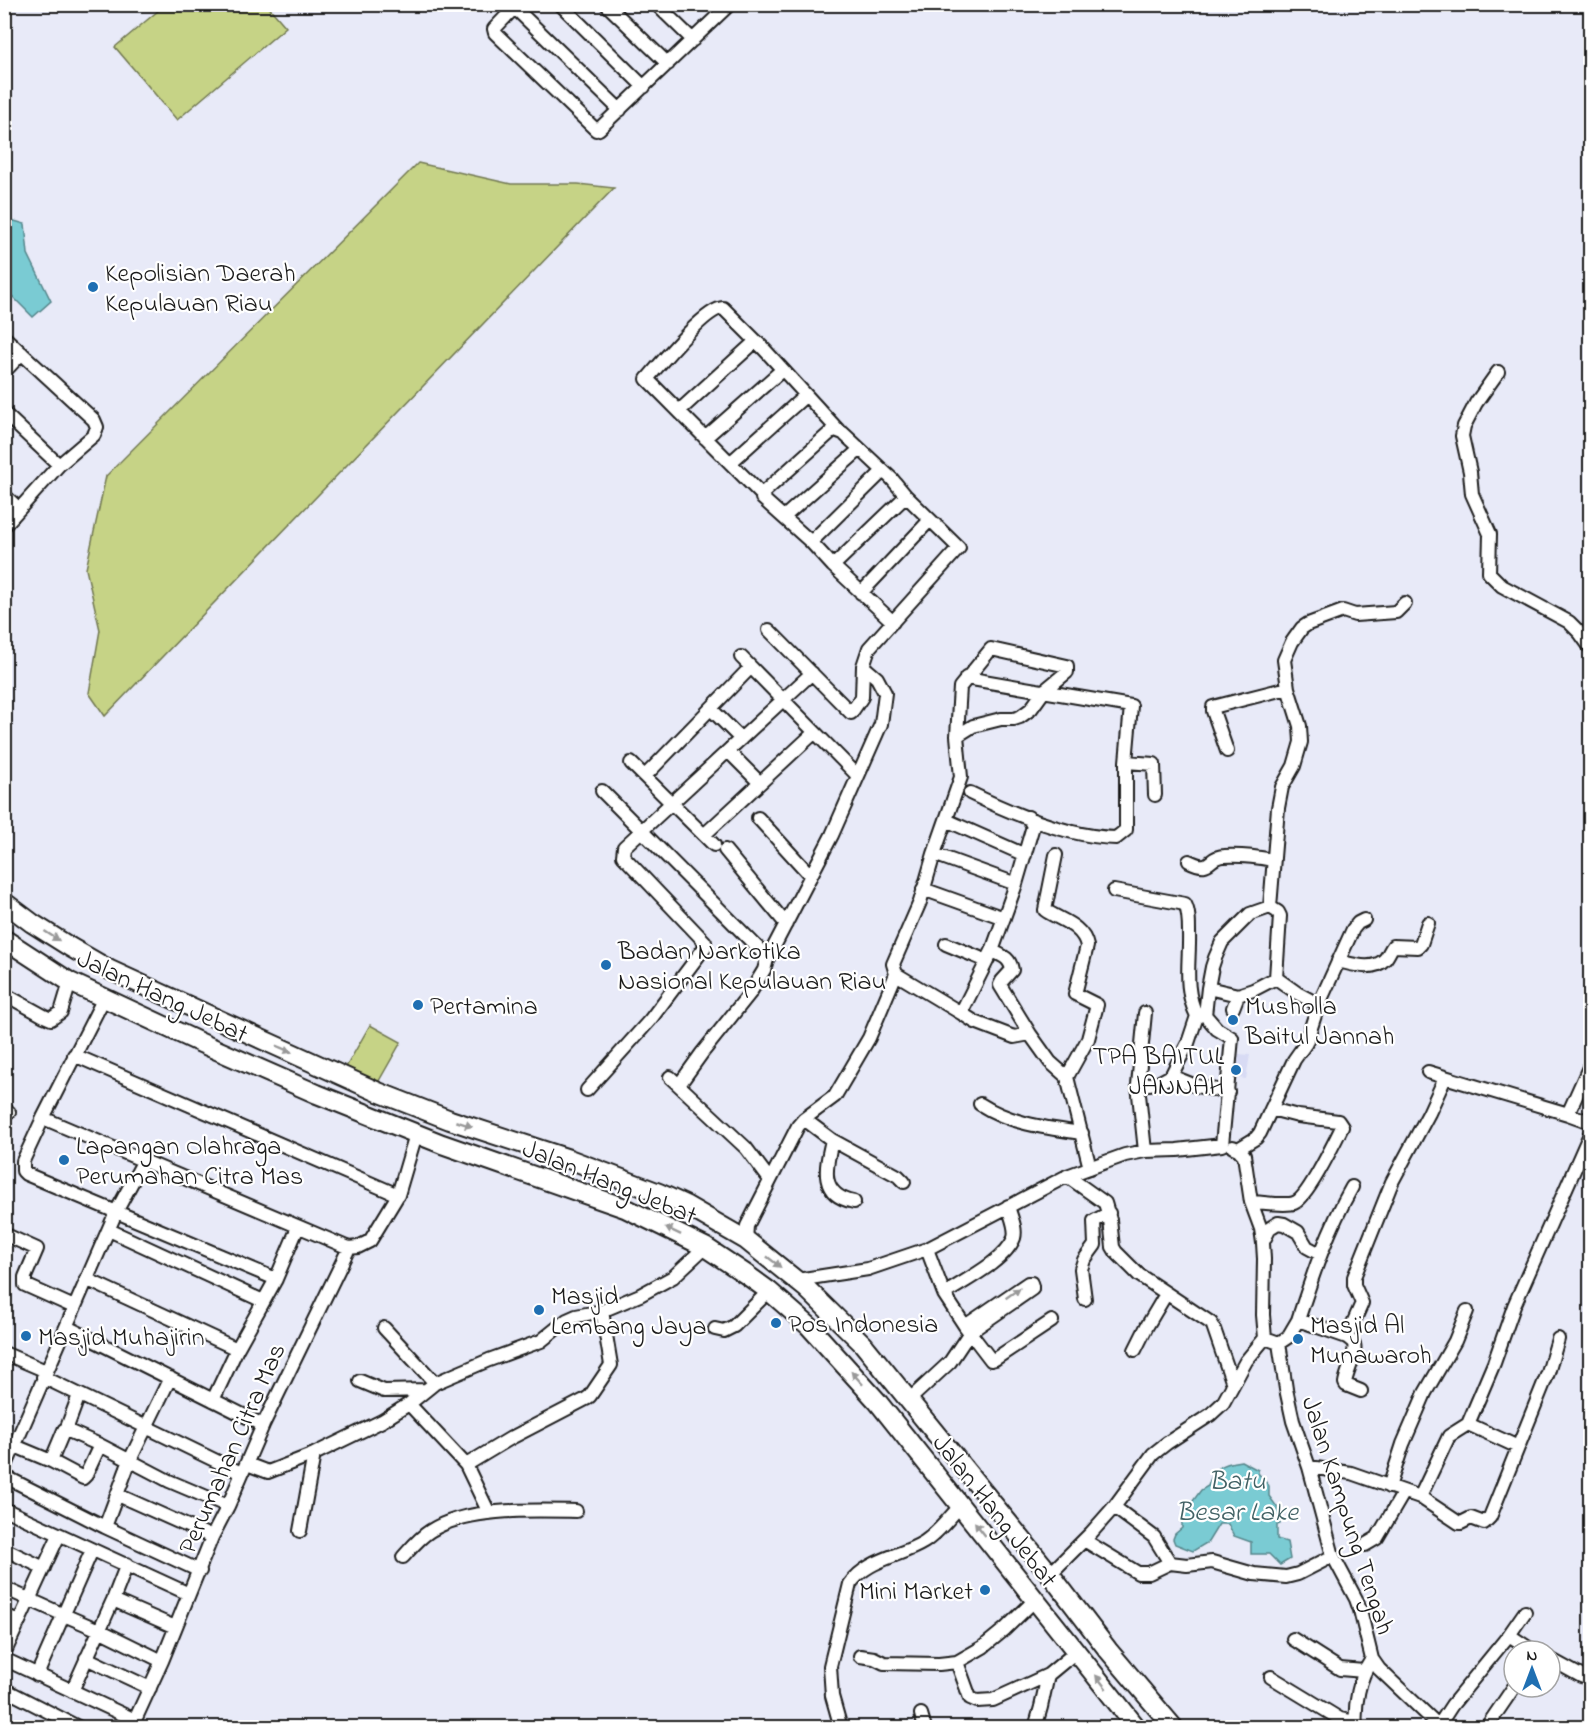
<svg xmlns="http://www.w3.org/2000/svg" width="1595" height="1732" viewBox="0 0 1595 1732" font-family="'Indie Flower',sans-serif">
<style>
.built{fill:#d8dbf4}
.green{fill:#c6d386;stroke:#717851;stroke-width:1.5}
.water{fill:#7acbd3;stroke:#54858a;stroke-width:1.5}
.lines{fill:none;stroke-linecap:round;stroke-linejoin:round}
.minor-casing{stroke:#1c1c1c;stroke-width:16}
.highway-casing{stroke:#1c1c1c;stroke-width:22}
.minor{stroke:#fff;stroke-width:12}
.highway{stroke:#fff;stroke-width:18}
.oneway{fill:#999}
.poi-dot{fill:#1f6fb2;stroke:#fff;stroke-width:2}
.labels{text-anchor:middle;stroke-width:4.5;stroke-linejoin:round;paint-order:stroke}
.poi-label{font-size:26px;fill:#1c1c1c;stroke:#fff;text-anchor:start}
.street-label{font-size:26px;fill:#1c1c1c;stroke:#fff}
.water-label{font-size:27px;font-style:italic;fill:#426265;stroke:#fff}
</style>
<rect width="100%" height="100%" fill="#e8eaf8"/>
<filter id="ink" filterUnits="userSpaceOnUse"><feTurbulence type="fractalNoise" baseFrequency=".0167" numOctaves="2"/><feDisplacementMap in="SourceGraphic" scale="12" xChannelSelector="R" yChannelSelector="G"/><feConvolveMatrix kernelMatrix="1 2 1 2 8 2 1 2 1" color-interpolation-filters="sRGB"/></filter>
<g filter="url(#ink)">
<!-- built -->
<path class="built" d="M1239,1054L1250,1055L1246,1079L1223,1076L1225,1063L1238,1064Z"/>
<!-- green -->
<path class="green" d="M165,5H267L286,27L177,120L115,47Z
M418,163L511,184H578L614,188L105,716L89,693L100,630L86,569L106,476Z
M370,1025L401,1042L376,1086L345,1069Z"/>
<!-- water -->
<path class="water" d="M4,218L25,224L28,254L51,301L33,317L5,289Z
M1241,1461L1258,1470V1473L1269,1486V1496L1277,1507L1280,1516V1524L1277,1525V1539L1287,1542L1290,1559L1280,1565L1269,1554H1251V1542L1234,1536L1228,1524H1219L1208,1542L1193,1551L1175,1544L1173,1539L1175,1534L1182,1528V1516L1201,1490L1208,1486C1214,1467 1221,1464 1241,1461Z"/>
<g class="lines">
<!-- minor casing -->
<g class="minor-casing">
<path id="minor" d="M518,4L494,29L495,33L596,130L599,129L730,4
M560,4L644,87
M606,4L668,64
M656,4L693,40
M515,8L620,110
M4,337L94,420L97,427L94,435L59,465L4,526
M4,372L22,353
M1498,372L1476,403L1464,426L1462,436L1470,472L1472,494L1490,534L1489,573L1502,586L1569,622L1580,633L1590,647
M679,411L756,341
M4,413L59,465
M705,438L782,370
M730,463L806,395
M4,495L19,509
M762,495L647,379C660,364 706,308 723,308L763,348L839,431
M784,517L859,450
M811,542L883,471
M833,566L811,542L762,498L763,493L832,431L835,430L843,433L892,479L906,496L833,566L893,622
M861,593L930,520
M769,630L851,713L862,697L863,666L869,648L959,548L906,496
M741,657L858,776
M966,678L1131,706L1126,762V830L1116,838C1068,837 1013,814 970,793
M711,709L741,739
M957,736L973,726L1001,719H1014L1020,717L1031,709L1044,691L1067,672V666L991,649L960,687L957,736L961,777L934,854L920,902L893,964L896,974L961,1013L992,951L1016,884L1033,826L1028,817
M728,751L760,783
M1227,751L1213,711V707L1288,688
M1126,762L1154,764L1155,795
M631,763L714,845
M645,776L750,668
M602,791L766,956V963L764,970L750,993L702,1053L679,1085
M758,818L811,876
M946,820L1025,855
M704,835L814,733
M725,850L786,924
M934,854L1016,884
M1056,855L1045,910C1059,920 1083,925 1087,946L1075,994L1097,1005L1088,1039L1067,1077
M1189,861C1213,873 1207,856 1224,856C1240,855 1257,857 1273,860
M923,889L1004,918
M1114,891L1185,904C1189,912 1189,922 1189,932C1190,962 1183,988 1197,1016
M1270,907L1278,912L1280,916L1276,978
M946,944L987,961
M992,951C1003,956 1010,958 1012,970L1002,981L1000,985L1030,1034
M767,960L832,835L881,724L885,693L877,678L863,666
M1338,961C1352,964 1373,972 1385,959C1388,956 1390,950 1393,946L1418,947L1421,944L1428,923
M1208,988L1238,995L1233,1008
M4,994L44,1016L51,1019L61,1012L70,982
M1238,995L1253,990L1276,978L1297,993L1314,1002L1318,1006
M104,998L43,1118L23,1161V1171L26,1174L276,1279
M961,1013L975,1022L1014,1037L1030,1034L1050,1062L1067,1077L1090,1168
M74,1055L398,1195
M1428,1072L1568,1114L1590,1122
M1171,1076L1188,1043L1197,1016L1205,1015
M670,1077L746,1148L770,1180
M1138,1085L1145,1013
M587,1090L650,1020L705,947V942L623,856L624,847L812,673
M980,1104C1011,1124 1046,1128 1082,1133
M4,1109L9,1112
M1568,1114L1590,1065
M43,1118L349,1248
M804,1119L832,1140L898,1176L904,1182
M832,1140C826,1166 818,1195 854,1202
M1233,1147L1238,1149L1244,1155L1251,1202L1261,1229L1263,1243L1264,1259L1263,1315L1265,1338
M1238,1149L1256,1138L1260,1133L1294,1060L1306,1043L1318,1006L1353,929L1358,923L1364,920
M1145,1151L1138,1085L1158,1083L1171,1076L1196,1086L1228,1092
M1067,1176L1105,1203L1110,1220L1113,1247L1116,1252L1139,1275L1211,1323L1213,1326L1233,1384
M1251,1202C1260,1202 1286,1206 1294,1203C1307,1199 1335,1141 1342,1127L1338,1121L1298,1116L1271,1109
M109,1230L263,1301
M4,1234L37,1249L25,1277V1285L74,1307
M746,1240L747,1226L798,1126L804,1119L835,1096L869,1038L896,974
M1263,1242L1270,1228L1278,1223L1284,1224L1298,1232L1307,1247L1320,1254
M349,1248L358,1247L370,1241L398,1195L416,1134
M927,1249L944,1294L965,1326L991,1360L995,1359L1052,1321
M86,1279L237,1349
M797,1280L868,1269L927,1249L1067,1176L1125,1155L1145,1151L1177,1150L1222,1145L1232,1038L1217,1029L1205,1015L1208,988L1212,967L1215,958L1222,942L1250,914L1270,907L1278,808L1282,787L1294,766L1301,742L1300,726L1288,688L1284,660L1292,642L1302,628L1308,624L1343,611L1355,615L1396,612L1405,603
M944,1294C964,1281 1006,1260 1014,1238C1017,1228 1010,1215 1008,1206
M1085,1299L1081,1269L1084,1260L1095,1245L1094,1221L1109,1213
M1298,1320C1313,1274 1328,1229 1352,1187
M67,1327L263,1425
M384,1328L435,1383
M715,1329L724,1331L734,1326L769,1291
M1347,1337C1349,1339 1353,1341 1354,1344C1357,1354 1346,1373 1345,1383L1346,1385L1361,1391
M1279,1343L1288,1337L1298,1320L1347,1337L1362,1303L1354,1285V1277L1392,1182L1429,1113L1445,1078
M1135,1350L1147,1326L1166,1294
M4,1353L46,1371
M43,1377L241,1473
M360,1381L384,1391L426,1390
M213,1400L237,1349L276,1279L298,1227
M909,1400L950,1362L970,1332L1032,1289V1286L1031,1283H1028L965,1326
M409,1404L466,1465L489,1513
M1468,1424L1518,1447
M66,1430L100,1445L169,1481L228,1506
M15,1446L51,1461L83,1478L86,1475L100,1445
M51,1461L64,1430H66L79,1395
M247,1464L268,1472L314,1454L382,1421L409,1404L435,1383L489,1360L541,1341L567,1320L576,1316L602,1311L640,1295L673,1277L705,1247
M466,1465L511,1438L586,1399L590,1396L611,1365L602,1311
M1309,1467L1351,1473L1420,1497L1459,1523H1461L1471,1518L1484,1523L1490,1517L1548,1373L1558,1339
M4,1470L116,1212L143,1162
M4,1476L105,1527L200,1571
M1389,1487L1403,1444L1425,1393L1455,1341L1467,1311
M118,1495L212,1537
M1420,1497L1449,1436L1468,1424L1494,1363L1514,1306L1590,1134
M1114,1507L1154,1537L1170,1563L1187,1565L1212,1562L1254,1574L1286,1577L1298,1574L1333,1556
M4,1509L189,1594
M105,1527L130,1460L170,1378
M300,1531L314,1454
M1084,1540L1138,1573H1149L1170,1563
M1365,1545L1377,1538L1404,1492
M4,1549L44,1568
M403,1557C412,1547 419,1538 430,1531C467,1507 533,1510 576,1511
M1050,1574L1091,1533L1114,1507L1153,1454L1167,1443L1210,1415L1223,1403L1246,1361L1265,1338L1279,1343L1286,1389L1293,1421L1309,1467L1333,1556L1356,1599L1360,1610L1372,1659C1359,1678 1354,1704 1356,1728
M4,1588L64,1615L99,1630L162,1661
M113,1600L175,1627
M4,1615L19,1621
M1509,1635L1525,1612
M1293,1639L1340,1669L1364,1671
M4,1654L59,1535
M860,1656L874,1658L884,1663L939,1664L957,1662L983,1647L1005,1629L1035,1600
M86,1658L150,1688
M4,1659L135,1720L162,1661L212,1537L228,1506L263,1425L349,1248
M1372,1659L1379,1669L1441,1728
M1550,1659L1581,1676L1590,1679
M957,1662L970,1698L977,1701L993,1700L1048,1675L1077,1651
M37,1675L92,1550
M1271,1677L1340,1719L1355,1722
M4,1689L80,1728
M72,1691L113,1600L127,1564
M921,1714L925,1728
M1439,1725L1452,1705L1509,1635L1533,1651
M841,1728L832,1696L830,1666L850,1584C867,1559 900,1557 924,1542C938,1533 949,1518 961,1505
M1035,1728L1041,1707L1048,1675
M1486,1728L1514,1687"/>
</g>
<!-- highway casing -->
<g class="highway-casing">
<path id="highway" d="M4,902L32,923L70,947L110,970L272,1044L378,1092L450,1120L569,1159L659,1193L687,1206L746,1240L807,1289L863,1344L1050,1574L1108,1650L1174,1728
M4,939L70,982L201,1043L317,1094L442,1144L625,1208L705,1247L747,1275L769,1291L809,1326L877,1401L1137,1728"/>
</g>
<!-- minor -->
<use href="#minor" class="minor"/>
<!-- highway -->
<use href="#highway" class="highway"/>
</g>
<!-- one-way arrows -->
<defs><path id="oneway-solid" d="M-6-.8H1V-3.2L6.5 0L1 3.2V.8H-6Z" transform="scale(1.5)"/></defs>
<g class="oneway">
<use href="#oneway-solid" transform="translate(52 936) rotate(33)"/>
<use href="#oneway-solid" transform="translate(284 1049) rotate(23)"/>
<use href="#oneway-solid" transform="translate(464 1124) rotate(18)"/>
<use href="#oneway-solid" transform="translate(673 1231) rotate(-154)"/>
<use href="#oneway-solid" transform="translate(774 1262) rotate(38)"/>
<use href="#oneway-solid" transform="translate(1013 1293) rotate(-35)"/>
<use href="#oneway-solid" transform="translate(857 1378) rotate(-132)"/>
<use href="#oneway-solid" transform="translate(980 1529) rotate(-128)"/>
<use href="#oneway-solid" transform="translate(1101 1682) rotate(-128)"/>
</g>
</g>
<!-- markers -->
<g class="poi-dot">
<circle cx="93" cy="287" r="6"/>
<circle cx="606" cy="965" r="6"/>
<circle cx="418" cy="1005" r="6"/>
<circle cx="1233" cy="1020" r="6"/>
<circle cx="1236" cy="1070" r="6"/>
<circle cx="64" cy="1160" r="6"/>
<circle cx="539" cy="1310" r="6"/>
<circle cx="776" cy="1323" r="6"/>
<circle cx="26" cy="1336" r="6"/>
<circle cx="1298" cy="1339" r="6"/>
<circle cx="985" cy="1590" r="6"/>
</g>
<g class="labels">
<!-- poi labels -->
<g class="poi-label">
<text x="105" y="281">Kepolisian Daerah<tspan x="105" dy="30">Kepulauan Riau</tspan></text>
<text x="618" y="959">Badan Narkotika<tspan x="618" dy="30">Nasional Kepulauan Riau</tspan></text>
<text x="430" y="1014">Pertamina</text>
<text x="1245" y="1014">Musholla<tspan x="1245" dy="30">Baitul Jannah</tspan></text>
<text x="1224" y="1064" text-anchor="end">TPA BAITUL<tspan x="1224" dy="30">JANNAH</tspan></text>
<text x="76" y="1154">Lapangan Olahraga<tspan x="76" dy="30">Perumahan Citra Mas</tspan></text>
<text x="551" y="1304">Masjid<tspan x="551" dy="30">Lembang Jaya</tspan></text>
<text x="788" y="1332">Pos Indonesia</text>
<text x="1310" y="1333">Masjid Al<tspan x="1310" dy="30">Munawaroh</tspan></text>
<text x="38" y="1345">Masjid Muhajirin</text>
<text x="973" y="1599" text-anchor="end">Mini Market</text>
</g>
<!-- street labels -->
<g class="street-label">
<text transform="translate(163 995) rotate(25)" y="9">Jalan Hang Jebat</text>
<text transform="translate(610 1181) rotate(22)" y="9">Jalan Hang Jebat</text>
<text transform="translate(231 1448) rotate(-66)" y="9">Perumahan Citra Mas</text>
<text transform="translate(996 1510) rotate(52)" y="9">Jalan Hang Jebat</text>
<text transform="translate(1349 1515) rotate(72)" y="9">Jalan Kampung Tengah</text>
</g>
<!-- water labels -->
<g class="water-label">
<text x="1237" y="1489">Batu<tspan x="1237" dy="31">Besar Lake</tspan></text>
</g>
</g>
<!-- margin -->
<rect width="1595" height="1732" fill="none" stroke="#fff" stroke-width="24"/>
<rect x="12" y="12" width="1571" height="1708" fill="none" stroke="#1c1c1c" stroke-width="2" filter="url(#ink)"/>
<!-- north arrow -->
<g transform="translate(1532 1669)"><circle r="28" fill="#ffffff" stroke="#a4a4a4" stroke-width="1.5"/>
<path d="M0-4.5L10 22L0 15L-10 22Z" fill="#1f6fb2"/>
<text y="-9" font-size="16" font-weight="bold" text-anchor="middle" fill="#1c1c1c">N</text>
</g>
</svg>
